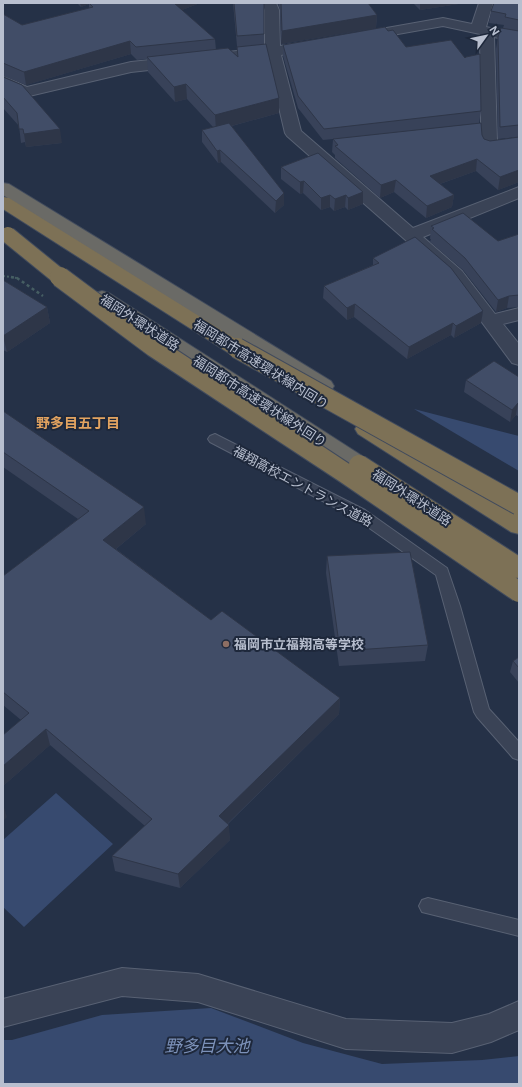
<svg xmlns="http://www.w3.org/2000/svg" width="522" height="1087" viewBox="0 0 522 1087" font-family="'Public Sans','Noto Sans JP',sans-serif">
<style>
.water{fill:#374a6f}
.lines{fill:none;stroke-linecap:round;stroke-linejoin:round}
.service-casing{stroke:#586173;stroke-width:2}
.minor-casing{stroke:#586173;stroke-width:2}
.tertiary-casing{stroke:#586173;stroke-width:2}
.trunk-casing{stroke:#414b5d;stroke-width:2}
.motorway-casing{stroke:#414b5d;stroke-width:2}
.path-far1{stroke:#465e63;stroke-width:2;stroke-dasharray:2 2;stroke-linecap:butt}
.path{stroke:#465e63;stroke-width:2.5;stroke-dasharray:3 3;stroke-linecap:butt}
.service{fill:#3a4356;fill-rule:evenodd}
.minor{fill:#3a4356;fill-rule:evenodd}
.tertiary{fill:#3a4356;fill-rule:evenodd}
.trunk{fill:#6a6a66;fill-rule:evenodd}
.motorway{fill:#7d7156;fill-rule:evenodd}
.motorway-bridge-far1-casing{stroke:#414b5d;stroke-width:18;stroke-linecap:butt}
.motorway-bridge-casing{stroke:#414b5d;stroke-width:22;stroke-linecap:butt}
.motorway-bridge-far1{stroke:#7d7156;stroke-width:16}
.motorway-bridge{stroke:#7d7156;stroke-width:20}
.wall{fill:#384259}
.shaded-wall{fill:#2e3648}
.building{fill:#414d67;stroke:#2e3648}
.education-dot{fill:#8d6e63;stroke:#1e283b;stroke-width:1.5}
.labels{text-anchor:middle;stroke-width:4;stroke-linejoin:round;paint-order:stroke}
.street-label{font-size:13px;fill:#b8bfcf;stroke:#1e283b}
.poi-label{font-size:13px;font-weight:bold;fill:#b8bfcf;stroke:#1e283b;text-anchor:start}
.neighbourhood-label{font-size:14px;font-weight:bold;fill:#e2a360;stroke:#1e283b}
.near-water-label{font-size:17px;font-style:italic;fill:#7c91b9;stroke:#1e283b}
</style>
<rect width="100%" height="100%" fill="#253147"/>
<!-- water -->
<path class="water" d="M414,409L519,436V471Z
M56,793L113,844L24,927L3,907V840Z
M211,1008L303,1043L382,1064L482,1060L519,1056V1084H3V1040H12L102,1015Z"/>
<g class="lines">
<!-- service casing -->
<g class="service-casing">
<path id="service" d="M215,434L365,510L447,568L460,606L489,709L519,742V760L513,758L477,717L474,712L436,575L355,518L210,442L208,439L210,436Z
M428,898L519,920V936L422,912L419,906L422,900Z"/>
</g>
<!-- minor casing -->
<g class="minor-casing">
<path id="minor" d="M262,3H276L279,10L280,46L313,41L318,42L320,45L318,48L281,55L301,131L413,228L519,187V198L423,237L462,271L495,314L519,308V320L503,324L519,344V365L512,363L450,279L287,136L285,133L267,57L131,72L25,97L3,87V76L27,87L131,62L265,48V10Z
M479,3H493L486,27L519,34V42L494,37L497,141L519,138V148L489,152L483,150L481,147V134L452,137L446,135L444,132L446,129L481,124L480,34L443,26L364,40L359,39L357,36L359,33L364,32L443,18L472,24Z"/>
</g>
<!-- tertiary casing -->
<g class="tertiary-casing">
<path id="tertiary" d="M122,968L198,974L346,1019L452,1023L489,1014L519,1001V1030L491,1042L452,1053L346,1049L198,1002L122,996L3,1027V999Z"/>
</g>
<!-- trunk casing -->
<g class="trunk-casing">
<path id="trunk" d="M3,183L9,184L331,381L334,386L331,391L324,393L317,391L3,195Z
M102,291L109,293L384,470L388,475L384,480L377,483L370,480L95,301L93,297L95,293Z"/>
</g>
<!-- motorway casing -->
<g class="motorway-casing">
<path id="motorway" d="M3,197L9,198L260,354L263,359L260,364L253,366L246,364L3,209Z
M365,422L372,424L519,515V534L511,532L358,434L355,429L358,424Z"/>
</g>
<!-- path-far1 -->
<path class="path-far1" d="M3,276L17,278"/>
<!-- path -->
<path class="path" d="M11,277L17,278L43,296"/>
<!-- service -->
<use href="#service" class="service"/>
<!-- minor -->
<use href="#minor" class="minor"/>
<!-- tertiary -->
<use href="#tertiary" class="tertiary"/>
<!-- trunk -->
<use href="#trunk" class="trunk"/>
<!-- motorway -->
<use href="#motorway" class="motorway"/>
<!-- motorway-bridge-far1 casing -->
<g class="motorway-bridge-far1-casing">
<path id="motorway-bridge-far1" d="M8,235L61,278"/>
</g>
<!-- motorway-bridge casing -->
<g class="motorway-bridge-casing">
<path id="motorway-bridge" d="M60,277L154,347L345,473L519,592
M237,348L519,505
M359,465L519,568"/>
</g>
<!-- motorway-bridge-far1 -->
<use href="#motorway-bridge-far1" class="motorway-bridge-far1"/>
<!-- motorway-bridge -->
<use href="#motorway-bridge" class="motorway-bridge"/>
</g>
<!-- wall -->
<path class="wall" d="M77,3H200L182,10L215,39L216,50L238,57L233,3H264V44L279,98V113L232,126L284,205L275,213L221,162L218,163L202,142V130L213,127L187,99L175,102L148,72L147,59L137,60L131,54L26,85L3,76V14L22,25L89,8V4L81,7Z
M278,3H368L377,15L376,28L281,44L280,10Z
M413,3H465L420,10Z
M519,3V137L498,139L496,49L498,37L503,28L504,25L489,23L491,11Z
M388,31L406,47L481,111L479,123L349,138L482,135L484,139L490,141L519,137V182L498,190L476,171L440,184L454,195L452,207L426,218L394,192L380,198L335,158V155L332,152L333,139L323,140L298,108L283,56V45Z
M3,77L62,143L26,147L25,142L21,143L19,126L3,108Z
M318,153L363,204L348,210L345,207L334,211L330,207L321,210L303,193L300,194L281,179V167Z
M431,226L498,241L519,234V307L507,308L496,312L463,270L430,242L431,239H430Z
M373,258L483,311L481,323L454,338L451,335L407,359L354,317L347,320L323,298L324,286L373,265Z
M3,280L47,307L50,323L7,352L3,350Z
M519,377V417L516,415L510,422L464,392L466,380Z
M3,411L146,524L116,549L211,620L340,698L339,714L228,824L230,840L180,888L115,871L112,856L145,826L50,745L3,786V735L21,720L3,705V576L78,519L3,467Z
M327,556L428,645L425,661L339,666L326,573Z
M519,657V683L510,672L513,661Z"/>
<!-- shaded-wall -->
<path class="shaded-wall" d="M80,3H89V4L81,7Z
M172,3H200L172,14Z
M420,3H465L420,10Z
M377,15L376,28L281,44L282,31Z
M130,41L131,54L26,85L24,72Z
M186,84L187,99L175,102L174,87Z
M279,98V113L216,130L215,115Z
M60,129L62,143L26,147L24,134Z
M220,150L221,162L218,163L217,151Z
M477,159L476,171L428,188L430,176Z
M519,170V182L498,190L500,177Z
M396,180L394,192L380,198L381,185Z
M304,181L303,193L300,194V182Z
M363,192V204L348,210V198Z
M284,193V205L275,213L276,201Z
M330,195V207L321,210V198Z
M346,195L345,207L334,211L335,199Z
M454,195L452,207L426,218L427,206Z
M509,296L507,308L496,312L498,300Z
M355,304L354,317L347,320V308Z
M47,307L50,323L7,352L3,336Z
M483,311L481,323L454,338L456,326Z
M453,323L451,335L407,359L409,347Z
M518,403L516,415L510,422L512,410Z
M144,507L146,524L106,557L103,540Z
M340,698L339,714L220,831L219,816Z
M46,729L50,745L3,786V766Z
M3,804L7,817L3,821Z
M229,825L230,840L180,888L178,874Z"/>
<!-- building -->
<path class="building" d="M89,3H174L215,39L136,47L130,41L24,72L3,63V14L22,25L93,7Z
M234,3H264V34L237,36Z
M281,3H368L377,15L282,31Z
M494,3H519V20L505,17L506,14L491,11Z
M385,27L388,31L393,30L406,47L451,40L465,58L466,57L480,54L481,111L324,129L298,96L283,45Z
M501,28L519,31V125L500,127L498,37Z
M266,44L279,98L215,115L186,84L174,87L147,57L228,48L238,57L237,47Z
M3,77L22,85L60,129L24,134L23,129H19L17,113L3,97Z
M229,123L284,193L276,201L220,150L217,151L202,130Z
M481,123L482,135L484,139L490,141L519,137V170L500,177L477,159L430,176L454,195L427,206L396,180L381,185L335,146L338,145L333,139Z
M318,153L363,192L348,198L346,195L335,199L330,195L321,198L304,181L300,182L281,167Z
M463,213L498,241L519,234V295L509,296L498,300L465,258L432,229L434,228L431,226Z
M415,237L451,268L483,311L456,326L453,323L409,347L355,304L347,308L324,286L379,263L373,258Z
M3,280L47,307L3,336Z
M494,361L519,377V404L518,403L512,410L466,380Z
M3,411L144,507L103,540L211,620L222,611L340,698L219,816L229,825L178,874L112,856L152,819L46,729L3,766V735L29,713L3,692V576L89,511L3,452Z
M410,552L428,645L340,651L327,556Z
M519,657V668L513,661Z"/>
<!-- markers -->
<circle class="education-dot" cx="226" cy="644" r="4"/>
<g class="labels">
<!-- street labels -->
<g class="street-label">
<text transform="translate(140 322) rotate(33)" y="5">福岡外環状道路</text>
<text transform="translate(261 364) rotate(32)" y="5">福岡都市高速環状線内回り</text>
<text transform="translate(260 401) rotate(33)" y="5">福岡都市高速環状線外回り</text>
<text transform="translate(303 486) rotate(28)" y="5">福翔高校エントランス道路</text>
<text transform="translate(412 497) rotate(33)" y="5">福岡外環状道路</text>
</g>
<!-- poi labels -->
<g class="poi-label">
<text x="234" y="649">福岡市立福翔高等学校</text>
</g>
<!-- neighbourhood labels -->
<g class="neighbourhood-label">
<text x="78" y="428">野多目五丁目</text>
</g>
<!-- near-water labels -->
<g class="near-water-label">
<text x="207" y="1052">野多目大池</text>
</g>
</g>
<!-- border -->
<rect width="522" height="1087" fill="none" stroke="#b8bfcf" stroke-width="8"/>
<!-- north arrow -->
<g transform="translate(486 36) rotate(57)" stroke="#1e283b" stroke-width="3" paint-order="stroke">
<path d="M0-3L7 15L0 10L-7 15Z" fill="#b8bfcf"/>
<text y="-6" font-size="11" font-weight="bold" text-anchor="middle" fill="#b8bfcf">N</text>
</g>
</svg>
